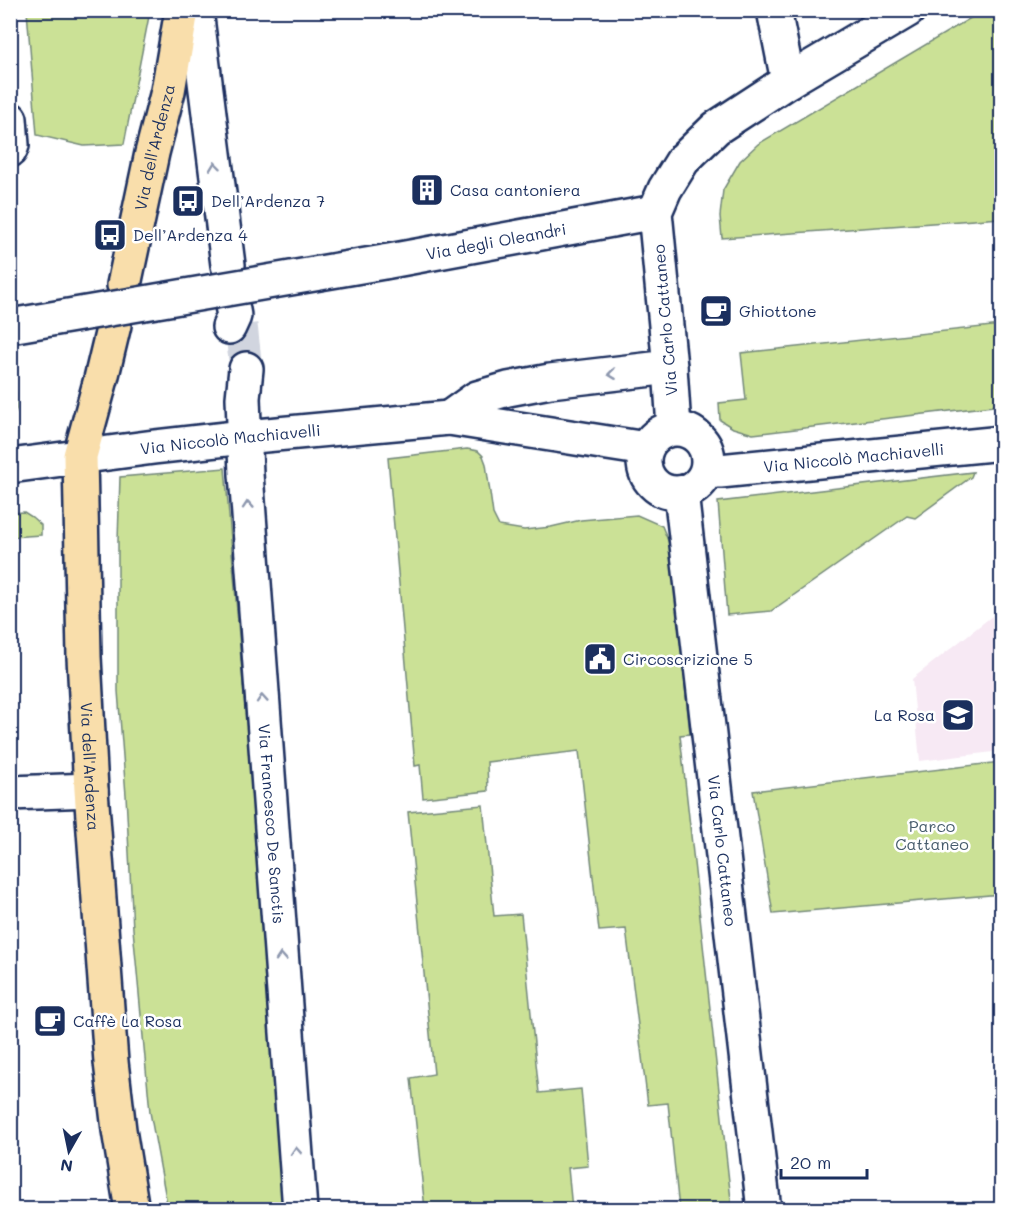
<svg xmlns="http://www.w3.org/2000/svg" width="1012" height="1220" viewBox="0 0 1012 1220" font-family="Mali,sans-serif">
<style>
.built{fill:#f7e9f4}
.green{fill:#cbe196;stroke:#73887a;stroke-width:1.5}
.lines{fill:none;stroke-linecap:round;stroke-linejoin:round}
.minor-tunnel{stroke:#d1d5df;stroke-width:33;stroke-dasharray:33 16;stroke-linecap:butt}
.minor-casing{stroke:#1b2f5e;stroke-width:38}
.major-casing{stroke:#1b2f5e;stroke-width:38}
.minor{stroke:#fff;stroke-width:33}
.major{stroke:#f9deab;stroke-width:33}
.minor-bridge-casing{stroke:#1b2f5e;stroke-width:38;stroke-linecap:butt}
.minor-bridge{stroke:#fff;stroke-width:33}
.oneway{stroke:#8d97ae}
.labels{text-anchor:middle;stroke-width:5;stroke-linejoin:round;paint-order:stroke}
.street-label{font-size:16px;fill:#1b2f5e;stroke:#fff}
.poi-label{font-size:16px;fill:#1b2f5e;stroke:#fff;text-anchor:start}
.park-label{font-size:16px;fill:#475c6c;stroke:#fff}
</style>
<rect width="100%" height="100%" fill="#fff"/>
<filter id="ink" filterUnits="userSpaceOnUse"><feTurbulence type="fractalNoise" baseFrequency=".0167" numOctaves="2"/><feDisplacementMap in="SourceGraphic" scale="12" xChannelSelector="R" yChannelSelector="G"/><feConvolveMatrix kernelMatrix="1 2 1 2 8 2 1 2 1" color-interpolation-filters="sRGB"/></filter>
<g filter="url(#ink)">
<!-- built -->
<path class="built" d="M1001,609V751L920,761L912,679Z"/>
<!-- green -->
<path class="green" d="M984,10L1001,11V218L722,238L720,216L723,190L740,161L758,144Z
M27,11H150L124,144L84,146L37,135Z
M1001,325V405L753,434L733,428L720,420L719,403L746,400L741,353Z
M16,393V409L11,426V394Z
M467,449L478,451L483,456L486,464L493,514L499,526L524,530L551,527L581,520L637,515L662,526L671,548L690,734L680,735L732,1209H679L668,1103L648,1105L626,929L599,931L579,751L487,762L488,791L423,798L420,765L415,766L388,458Z
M225,468L287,1209H168L150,1112L133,929L126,795L118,691V541L120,477Z
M973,472L971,477L915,518L907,516L771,611L727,615L718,502Z
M24,512L32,517L41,525V535L11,537V513Z
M1001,762V894L773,914L753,791Z
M483,805L494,916L521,914L539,1093L581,1089L588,1166L568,1168L572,1209H425L411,1078L434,1074L408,812Z"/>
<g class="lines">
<!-- minor-tunnel -->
<path class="minor-tunnel" d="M241,325L246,369"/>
<!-- minor casing -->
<g class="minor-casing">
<g id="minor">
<path d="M196,10L228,265"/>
<path d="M774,10L788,81"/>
<path d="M10,119L12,145L10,150"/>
<path id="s1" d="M384,262L655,212"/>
<path d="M229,327L234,316L232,305"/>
<path id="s2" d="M246,369L243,398L246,474L300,1210"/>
<path d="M449,418L477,398L508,389L550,381L670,367"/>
<path d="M674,428L670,367L655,212L665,189L683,160L716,128L788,81L908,10"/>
<circle cx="676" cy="461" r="32"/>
<path id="s3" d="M10,466L154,447L244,437L449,418L646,449"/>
<path id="s4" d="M708,467L720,471L1002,443"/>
<path id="s5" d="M681,493L764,1210"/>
<path d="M10,793L91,790"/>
</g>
</g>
<!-- major casing -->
<g class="major-casing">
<g id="major">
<path id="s6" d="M124,285L152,153L168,91L182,10"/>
<path id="s7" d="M114,325L101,379L80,456L84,657L91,790L111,1062L119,1130L132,1210"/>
</g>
</g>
<!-- minor -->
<use href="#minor" class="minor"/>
<!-- major -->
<use href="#major" class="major"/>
<!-- minor-bridge casing -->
<g class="minor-bridge-casing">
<path id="minor-bridge" d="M10,326L384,262"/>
</g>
<!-- minor-bridge -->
<use href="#minor-bridge" class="minor-bridge"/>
</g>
<!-- one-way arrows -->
<defs><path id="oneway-chevron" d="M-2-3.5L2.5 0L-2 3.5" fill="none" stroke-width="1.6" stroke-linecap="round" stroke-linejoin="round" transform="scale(1.5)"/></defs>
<g class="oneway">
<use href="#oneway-chevron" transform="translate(215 166) rotate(-97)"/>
<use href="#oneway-chevron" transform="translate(612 374) rotate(173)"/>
<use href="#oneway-chevron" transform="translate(248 505) rotate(-94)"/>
<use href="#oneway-chevron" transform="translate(262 699) rotate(-94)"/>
<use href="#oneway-chevron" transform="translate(281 957) rotate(-94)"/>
<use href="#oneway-chevron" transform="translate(296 1151) rotate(-94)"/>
</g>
</g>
<!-- icons -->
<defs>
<g id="building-square" transform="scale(1.725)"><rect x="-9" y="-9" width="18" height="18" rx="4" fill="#1b2f5e" stroke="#fff"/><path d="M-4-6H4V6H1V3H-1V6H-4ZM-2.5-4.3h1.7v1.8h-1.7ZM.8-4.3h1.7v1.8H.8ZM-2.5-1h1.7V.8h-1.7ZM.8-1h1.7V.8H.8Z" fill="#fff"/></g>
<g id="bus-square" transform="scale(1.725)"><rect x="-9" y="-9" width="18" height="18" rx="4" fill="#1b2f5e" stroke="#fff"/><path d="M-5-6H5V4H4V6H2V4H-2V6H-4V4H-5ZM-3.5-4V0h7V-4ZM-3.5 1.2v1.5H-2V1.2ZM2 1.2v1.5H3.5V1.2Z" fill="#fff"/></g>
<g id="cafe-square" transform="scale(1.725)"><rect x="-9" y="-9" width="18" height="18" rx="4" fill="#1b2f5e" stroke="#fff"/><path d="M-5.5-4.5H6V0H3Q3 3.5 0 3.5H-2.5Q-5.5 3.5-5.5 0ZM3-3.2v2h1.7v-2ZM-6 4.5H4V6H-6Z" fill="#fff"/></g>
<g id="civic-square" transform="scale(1.725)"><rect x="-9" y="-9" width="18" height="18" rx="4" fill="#1b2f5e" stroke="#fff"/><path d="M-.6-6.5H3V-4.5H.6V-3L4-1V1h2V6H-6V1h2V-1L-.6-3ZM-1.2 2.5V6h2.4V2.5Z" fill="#fff"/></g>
<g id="school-square" transform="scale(1.725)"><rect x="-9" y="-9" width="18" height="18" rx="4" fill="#1b2f5e" stroke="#fff"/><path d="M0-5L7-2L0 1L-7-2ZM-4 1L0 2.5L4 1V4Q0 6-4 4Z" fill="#fff"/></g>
</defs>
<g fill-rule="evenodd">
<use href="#building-square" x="427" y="190"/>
<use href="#bus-square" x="188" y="201"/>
<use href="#bus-square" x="110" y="235"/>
<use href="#cafe-square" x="716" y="311"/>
<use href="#civic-square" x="600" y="659"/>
<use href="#school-square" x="958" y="715"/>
<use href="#cafe-square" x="50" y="1021"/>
</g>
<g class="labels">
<!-- street labels -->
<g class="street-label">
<text dy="6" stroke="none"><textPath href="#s6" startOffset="141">Via dell'Ardenza</textPath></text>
<text dy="6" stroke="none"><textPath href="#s1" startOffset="114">Via degli Oleandri</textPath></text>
<text transform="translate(665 320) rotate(-95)" y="6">Via Carlo Cattaneo</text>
<text dy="6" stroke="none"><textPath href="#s3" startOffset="222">Via Niccolò Machiavelli</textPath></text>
<text dy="6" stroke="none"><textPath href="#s4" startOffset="147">Via Niccolò Machiavelli</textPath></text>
<text dy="6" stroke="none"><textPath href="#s7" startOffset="446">Via dell'Ardenza</textPath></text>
<text dy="6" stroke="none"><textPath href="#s2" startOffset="456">Via Francesco De Sanctis</textPath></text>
<text dy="6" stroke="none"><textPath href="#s5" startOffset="360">Via Carlo Cattaneo</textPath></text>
</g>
<!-- poi labels -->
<g class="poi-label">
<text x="450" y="196">Casa cantoniera</text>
<text x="211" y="207">Dell’Ardenza 7</text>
<text x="133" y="241">Dell’Ardenza 4</text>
<text x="739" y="317">Ghiottone</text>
<text x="623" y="665">Circoscrizione 5</text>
<text x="935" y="721" text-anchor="end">La Rosa</text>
<text x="73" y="1027">Caffè La Rosa</text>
</g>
<!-- park labels -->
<g class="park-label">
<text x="932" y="832">Parco<tspan x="932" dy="18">Cattaneo</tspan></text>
</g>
</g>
<!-- margin -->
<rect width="1012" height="1220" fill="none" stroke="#fff" stroke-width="36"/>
<rect x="18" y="18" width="976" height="1184" fill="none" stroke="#1b2f5e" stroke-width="2" filter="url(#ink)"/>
<!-- north arrow -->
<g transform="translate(69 1151) rotate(189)" stroke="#ffffff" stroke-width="4.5" paint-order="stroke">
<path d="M0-4.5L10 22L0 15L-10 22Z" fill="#1b2f5e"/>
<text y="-9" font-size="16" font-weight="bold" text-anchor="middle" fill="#1b2f5e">N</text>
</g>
<!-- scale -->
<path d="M781 1169v9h86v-9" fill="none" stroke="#1b2f5e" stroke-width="3"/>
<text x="790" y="1169" font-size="18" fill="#1b2f5e" stroke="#ffffff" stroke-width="4.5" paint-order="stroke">20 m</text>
</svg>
